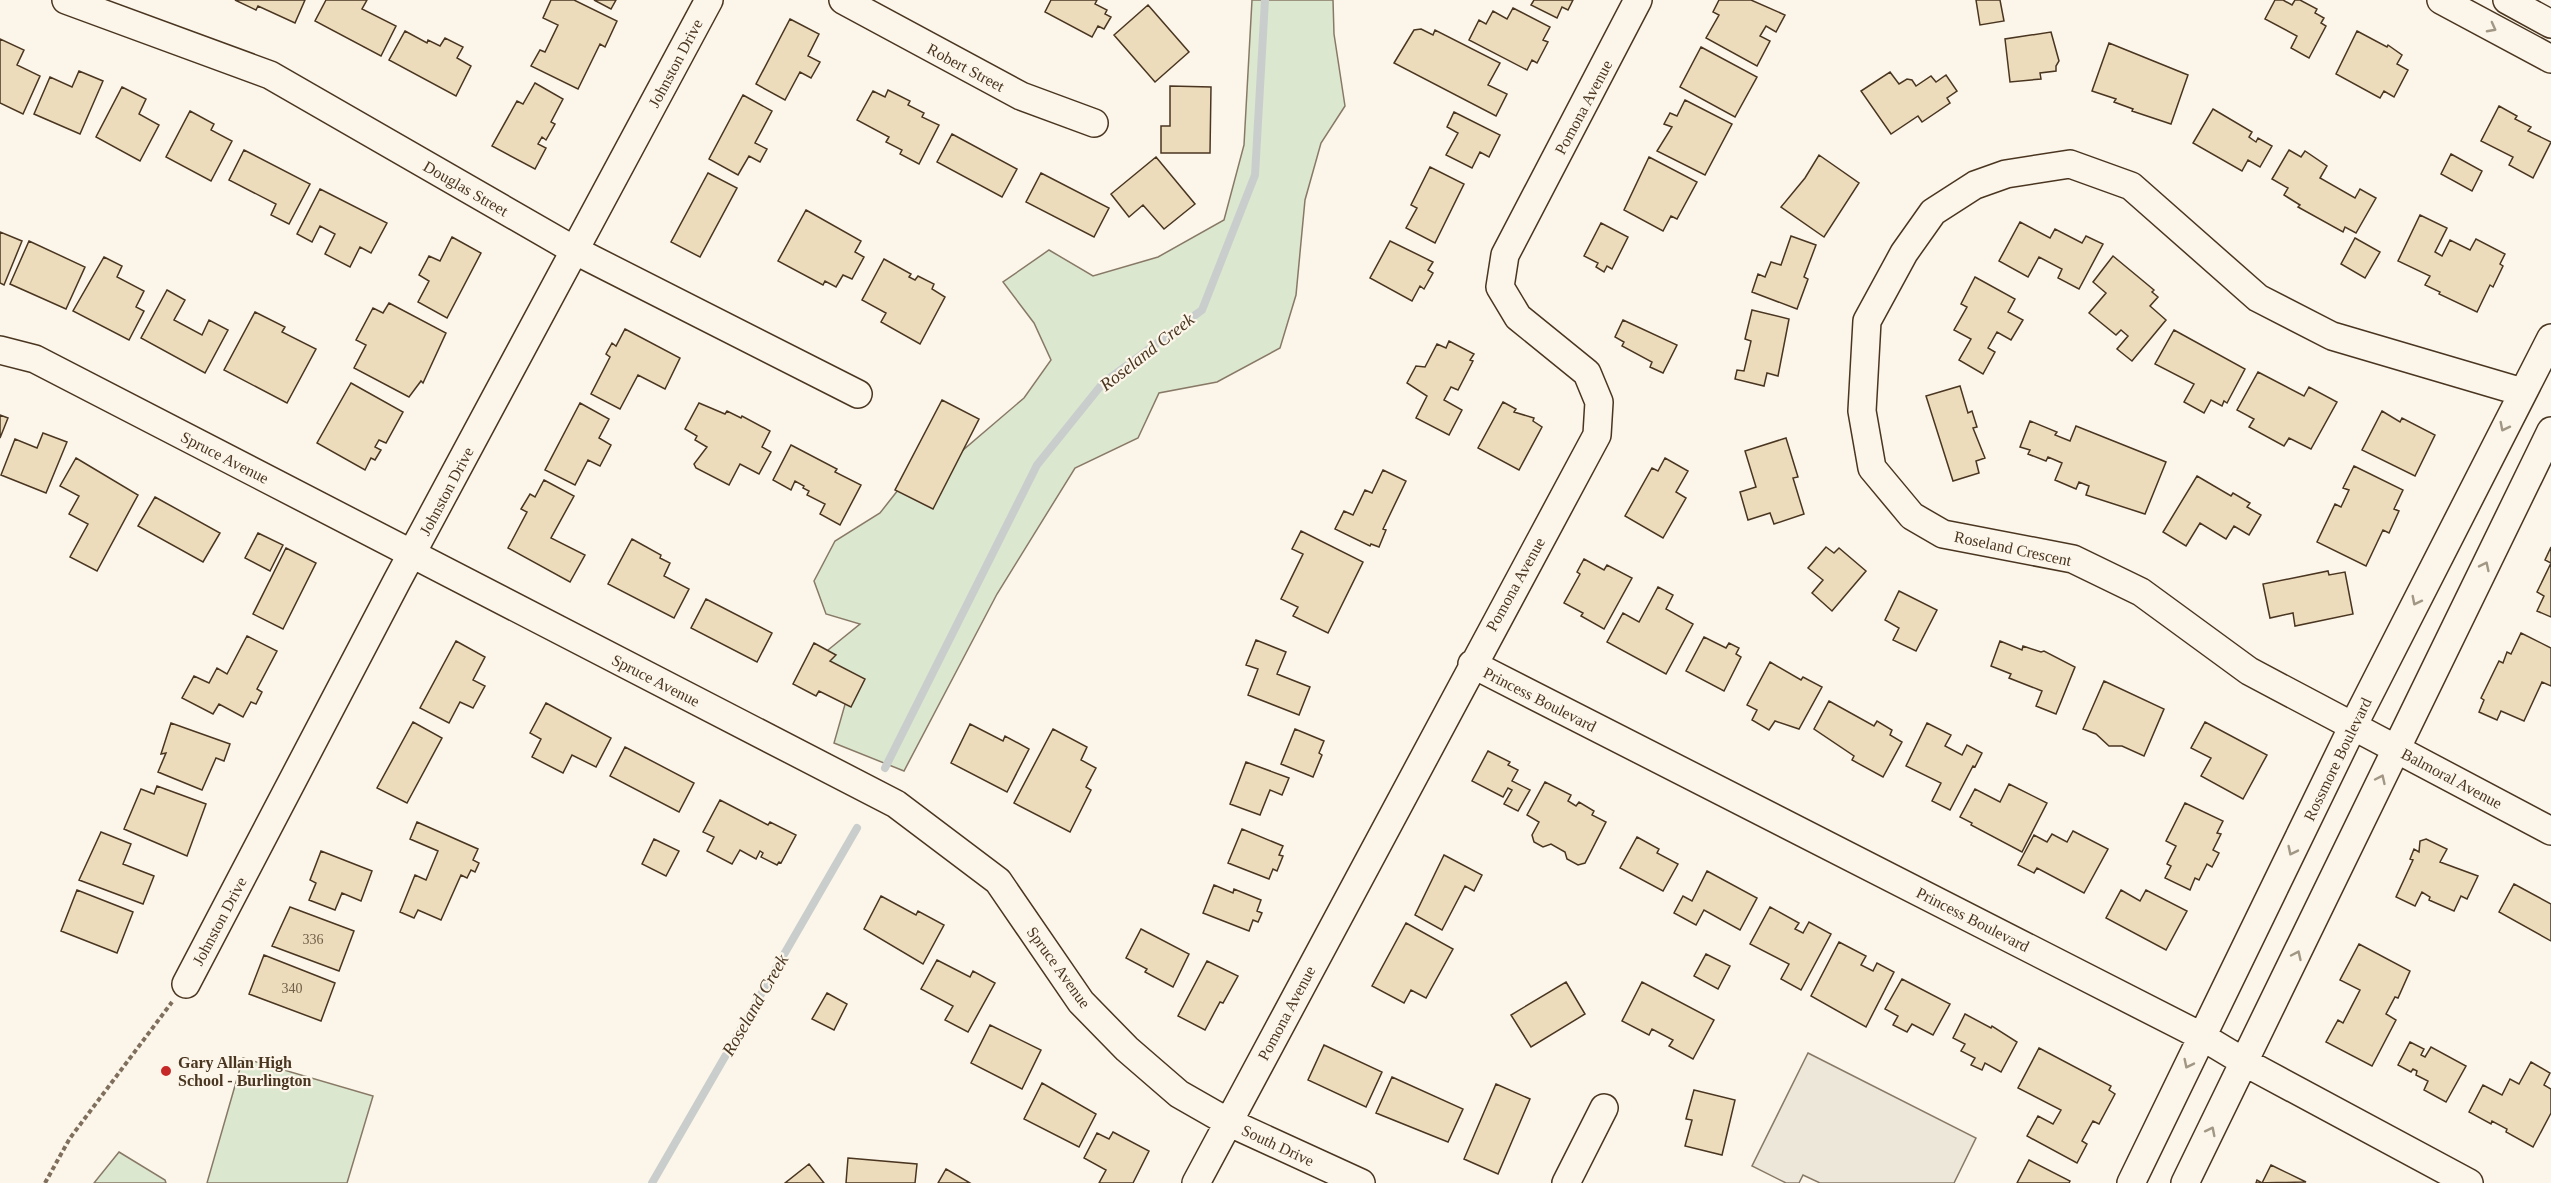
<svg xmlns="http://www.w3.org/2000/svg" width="2551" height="1183" viewBox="0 0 2551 1183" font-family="Georgia,serif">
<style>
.green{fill:#dce7d0;stroke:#887966;stroke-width:1.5}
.parking{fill:#ede7d9;stroke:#887966;stroke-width:1.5}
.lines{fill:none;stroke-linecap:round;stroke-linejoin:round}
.stream{stroke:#c9cecd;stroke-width:8}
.building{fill:#ecdcbc;stroke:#4a3520;stroke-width:1.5}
.minor-casing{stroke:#4a3520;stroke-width:30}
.path{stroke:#7f6f5c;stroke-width:4;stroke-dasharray:4.5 3;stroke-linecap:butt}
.minor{stroke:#fbf6e9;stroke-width:27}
.oneway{stroke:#a29684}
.poi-dot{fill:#c62828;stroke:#fbf6e9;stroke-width:2}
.labels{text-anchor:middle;stroke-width:4.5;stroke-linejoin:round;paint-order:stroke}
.number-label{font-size:14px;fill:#725f47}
.street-label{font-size:16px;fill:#4a3520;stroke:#fbf6e9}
.poi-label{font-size:16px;font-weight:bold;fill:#4a3520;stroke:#fbf6e9;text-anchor:start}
.water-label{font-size:18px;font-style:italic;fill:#4a3520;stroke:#fbf6e9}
</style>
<rect width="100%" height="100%" fill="#fbf6e9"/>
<!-- green -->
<path class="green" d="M1252,0H1333L1334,34L1345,106L1321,143L1305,200L1296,295L1280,348L1217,382L1159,393L1138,438L1075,468L997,594L904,771L834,743L846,701L832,685L828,650L860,624L826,614L814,581L835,541L880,513L920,462L963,450L1024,398L1051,360L1034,323L1003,282L1049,250L1093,276L1158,257L1224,220L1244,145Z
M243,1058L373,1096L347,1183H207Z
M119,1152L165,1180L166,1183H94Z"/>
<!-- parking -->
<path class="parking" d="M1808,1053L1976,1138L1954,1183H1820L1803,1175L1799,1183H1786L1752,1166Z"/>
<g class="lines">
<!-- stream -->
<path class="stream" d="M885,768L1037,465L1103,383L1202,310L1255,175L1265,0
M652,1183L857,828"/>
</g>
<!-- building -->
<path class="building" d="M235,0H305L295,23L258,6L256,10Z
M326,0H367L362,9L396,26L381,56L315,21Z
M551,0H574L617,21L605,47L600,44L578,89L531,66L540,50L545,52L558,25L543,18Z
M594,0H616L611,9Z
M1051,0H1097L1095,4L1107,10L1105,14L1111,17L1104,29L1098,26L1092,37L1045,12Z
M1534,0H1573L1568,10L1562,7L1557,18L1531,5Z
M1719,0H1751L1785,15L1776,32L1766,26L1760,36L1770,41L1757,66L1706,38L1719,15L1713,12Z
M1976,0H2000L2004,21L1980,25Z
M2275,0H2283L2292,5L2295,0H2300L2317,9L2315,13L2324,18L2321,23L2326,26L2309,58L2291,48L2297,36L2265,19Z
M1148,5L1189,52L1155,82L1114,35Z
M1513,8L1550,27L1543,40L1548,42L1537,63L1532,60L1527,70L1469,40L1479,20L1486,24L1493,11L1507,19Z
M790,19L819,34L808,56L820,62L811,78L800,72L785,100L756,84Z
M1421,29L1433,35L1435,30L1500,63L1488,85L1507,94L1496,116L1394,63L1414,30Z
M405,31L427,43L428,40L440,46L445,38L463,47L457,58L471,66L456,96L389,60Z
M2357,31L2387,47L2388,45L2402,55L2397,64L2408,70L2394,97L2384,91L2380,98L2336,74Z
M2051,32L2059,61L2056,66V71L2040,73L2041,79L2010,82L2005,39Z
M0,39L24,50L17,65L40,76L23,114L0,103Z
M2109,43L2188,75L2171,124L2132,111L2133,109L2114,102L2116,99L2092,91Z
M1701,47L1757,77L1735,117L1680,87Z
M79,71L103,81L80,134L34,114L50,77L72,87Z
M1890,72L1899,84L1907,79L1912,80L1916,86L1931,76L1936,82L1946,75L1957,91L1947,98L1950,103L1922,122L1918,116L1891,134L1861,91Z
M535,83L563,99L551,122L555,124L546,140L542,137L538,144L546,148L535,169L492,146L517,101L523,104Z
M1170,86L1211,87L1210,153H1161V126H1170Z
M122,87L146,99L139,114L159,125L140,161L96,137Z
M888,90L910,101L908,105L924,113L922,117L939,125L919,164L900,154L902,150L886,142L889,137L857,120L873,91L885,97Z
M743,95L772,111L755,143L767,149L760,162L749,156L738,175L709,159Z
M1685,100L1732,124L1705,175L1657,151L1672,127L1664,124L1670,113L1677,116Z
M2499,106L2517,116L2515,119L2531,127L2528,131L2551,142L2533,178L2509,165L2513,157L2481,141Z
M2213,109L2252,132L2249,137L2256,142L2258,138L2272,146L2260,167L2248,160L2242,171L2193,143Z
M190,111L214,124L211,130L232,141L211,181L166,157Z
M1454,112L1500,135L1489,157L1480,152L1472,168L1446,155L1458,133L1447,127Z
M952,134L1017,169L1002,197L937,162Z
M244,150L310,184L289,224L271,215L276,204L229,180Z
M2289,150L2301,157L2305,151L2327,166L2320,178L2355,198L2360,189L2376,198L2356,233L2345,227L2343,232L2298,207L2300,205L2284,195L2288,188L2272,179Z
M2451,154L2482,171L2472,191L2441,174Z
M1819,155L1859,183L1824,237L1781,207L1805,178Z
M1156,157L1195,204L1164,229L1143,205L1129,217L1111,194Z
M1649,157L1697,182L1677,219L1671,216L1663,231L1624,210Z
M1430,167L1464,184L1435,243L1406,228L1417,208L1411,205Z
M708,173L737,188L700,257L671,242Z
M1041,173L1109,208L1094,237L1026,202Z
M320,189L387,223L371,253L360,247L350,267L325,254L335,234L320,226L312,242L297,234Z
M806,210L861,241L855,252L864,257L852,279L843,275L836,287L825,281L823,285L778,261Z
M2420,215L2447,228L2435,252L2442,256L2450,240L2470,250L2476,239L2505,254L2500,264L2503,266L2493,287L2490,285L2477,312L2439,294L2440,292L2425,285L2430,276L2398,261Z
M2020,222L2050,238L2055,229L2082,243L2086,236L2103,244L2079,289L2058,278L2062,269L2039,257L2028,277L1999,261Z
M1601,223L1628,237L1612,269L1607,266L1604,272L1596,267L1598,263L1584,256Z
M0,232L22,241L4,285L0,283Z
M1791,236L1816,245L1804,277L1808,279L1797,309L1752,292L1758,274L1765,277L1771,262L1781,265Z
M452,237L481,253L447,318L418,302L429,281L419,275L429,256L440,261Z
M2355,238L2380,252L2365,278L2341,264Z
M29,241L85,267L66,309L10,284Z
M1390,241L1433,262L1428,270L1433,273L1424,289L1420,286L1412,301L1370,278Z
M2113,256L2154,290L2152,292L2158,297L2150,306L2166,320L2132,361L2117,349L2128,336L2121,330L2116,335L2089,313L2106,293L2093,282Z
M104,257L122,266L117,277L144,291L136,307L144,311L129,340L73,311Z
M884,259L911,274L909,277L915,280L918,276L934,284L932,289L945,297L920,344L881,322L886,313L862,300Z
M1975,277L2015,299L2008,312L2023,320L2011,340L1997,332L1988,348L1995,352L1983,374L1959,360L1971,339L1954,330L1967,307L1961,304Z
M167,290L185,300L174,320L202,335L209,320L228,330L205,373L141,338Z
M389,303L446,333L423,383L421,381L409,397L354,368L366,345L356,340L373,308L383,313Z
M1752,310L1789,319L1778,376L1767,373L1764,386L1735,379L1737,370L1744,371L1751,341L1745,339Z
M255,312L285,327L282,332L316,349L287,403L224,370Z
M1623,320L1677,345L1663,373L1650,367L1652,362L1622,346L1624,342L1615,337Z
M625,329L680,358L665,389L638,375L620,409L591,394L610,357L606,354L612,343L616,346Z
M2174,330L2245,369L2227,403L2224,401L2222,406L2211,400L2204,413L2184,402L2194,384L2155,364Z
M1449,341L1474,354L1470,360L1473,361L1458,390L1451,387L1444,400L1462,410L1449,435L1416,418L1427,396L1407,383L1416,366L1425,367L1437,344L1446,348Z
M2258,372L2304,396L2309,387L2337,402L2311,449L2289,438L2284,446L2249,427L2254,419L2237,410Z
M351,383L403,412L386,443L379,440L375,447L381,450L375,460L371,458L365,470L317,443Z
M1960,386L1968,413L1972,411L1977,427L1973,428L1985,458L1976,461L1979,473L1953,481L1926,396Z
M942,400L979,419L933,509L895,490Z
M1503,402L1516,409L1514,412L1534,418L1533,421L1542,427L1519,470L1478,448Z
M580,403L609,419L599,438L611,445L600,466L588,460L575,485L545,470Z
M699,403L725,414L727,411L741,418L742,416L770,431L762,447L771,452L759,474L740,464L729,485L696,468L694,464L707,447L695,440L697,436L685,429Z
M2382,411L2400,422L2402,418L2435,435L2415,476L2362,450Z
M0,415L8,418L0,438Z
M2030,421L2057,432L2055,435L2070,441L2076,426L2166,462L2145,514L2086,495L2089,486L2079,482L2076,489L2055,480L2062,463L2048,457L2046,461L2028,454L2030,450L2020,447Z
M43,433L67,442L46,493L1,475L15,439L37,448Z
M1786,438L1798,477L1793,478L1804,514L1774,524L1770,513L1748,520L1740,492L1756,487L1745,451Z
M791,445L837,469L835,472L861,485L840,525L820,514L825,504L807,495L809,491L803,488L804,486L795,481L791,490L773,480Z
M76,458L138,495L97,571L70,557L88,524L69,514L79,496L60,486Z
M1665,458L1688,471L1676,492L1686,498L1663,538L1625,516L1652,468L1658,471Z
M2354,466L2403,490L2394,509L2399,511L2389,533L2383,530L2366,566L2317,542L2335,504L2341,507L2349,490L2343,488Z
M1383,470L1406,481L1383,529L1386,530L1379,547L1371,544L1370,546L1335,529L1344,511L1353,515L1365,490L1372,493Z
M2197,476L2231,496L2233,493L2250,503L2247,507L2261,515L2249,535L2234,526L2226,539L2200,523L2186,546L2163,532Z
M544,480L574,496L551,538L585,555L570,582L508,548L527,512L521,509L530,494L535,497Z
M155,497L220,533L203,562L138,526Z
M1301,531L1363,562L1328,633L1293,616L1298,607L1281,599L1303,554L1292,549Z
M258,533L283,545L270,571L245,558Z
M632,539L661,555L660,558L670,563L664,576L689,589L674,618L608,584Z
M1826,547L1834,553L1839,548L1866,571L1832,611L1812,593L1823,580L1808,568Z
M2551,547V617L2537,611L2544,596L2537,592L2551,563L2545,560Z
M286,548L316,563L283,629L253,614Z
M1584,559L1604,570L1607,565L1632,578L1604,629L1581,616L1583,613L1564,603L1580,574L1577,572Z
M2328,571L2329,575L2345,572L2353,614L2295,626L2293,613L2270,618L2263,584Z
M1658,587L1673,595L1666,609L1693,624L1666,674L1607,642L1623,613L1639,622Z
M1899,591L1937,610L1916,651L1893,640L1899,628L1885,620Z
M706,599L772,633L757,662L691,628Z
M2521,633L2551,648V686L2542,682L2524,721L2501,711L2497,720L2479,712L2484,700L2481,698L2499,661L2503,663L2507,652L2511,654Z
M247,636L277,651L257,689L262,692L256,704L251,702L243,717L219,704L213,714L182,698L194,676L209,683L217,668L227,674Z
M1704,637L1726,648L1729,643L1739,648L1736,654L1741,657L1724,691L1686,671Z
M1256,640L1286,652L1277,674L1310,687L1299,715L1248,695L1258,669L1246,665Z
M456,641L485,657L473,680L485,686L473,708L460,702L449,723L420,708Z
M2000,641L2022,650L2023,646L2041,652L2044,651L2075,667L2056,714L2036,706L2042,691L2009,678L2011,674L1991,666Z
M814,643L836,655L830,661L865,679L851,707L819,691L816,696L793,684Z
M1770,662L1801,680L1803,677L1822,687L1799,729L1775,721L1769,730L1752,720L1757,710L1747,705Z
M2104,681L2164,709L2144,756L2122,746H2109L2096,734L2083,729Z
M1829,701L1874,726L1877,721L1892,730L1890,735L1902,742L1883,777L1852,760L1854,756L1814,729Z
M546,703L611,738L596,767L572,755L563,773L532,757L541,739L530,733Z
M413,722L442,738L407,803L377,788Z
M2205,722L2267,755L2243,799L2201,776L2211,758L2191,748Z
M171,723L230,744L224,761L216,758L202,790L158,772L166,753L161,754Z
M1927,723L1951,735L1945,746L1962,755L1967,745L1982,753L1975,767L1973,766L1950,810L1932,801L1941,783L1906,766Z
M970,724L1003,741L1005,736L1029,749L1007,792L951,763Z
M1053,729L1087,747L1081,760L1096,768L1086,787L1091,790L1070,832L1014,803Z
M1295,729L1324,741L1319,753L1322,755L1313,777L1281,764Z
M625,747L694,783L679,812L610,776Z
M1488,751L1510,762L1508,765L1518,770L1512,781L1530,790L1518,811L1504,804L1512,790L1508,788L1503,797L1472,781Z
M1246,762L1289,778L1282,795L1270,790L1260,815L1230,804Z
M1545,782L1571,795L1568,801L1576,806L1579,802L1594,811L1592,815L1606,822L1585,863L1578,865L1567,859L1565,852L1551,844L1543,847L1534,842L1532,835L1539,822L1527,815Z
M2009,784L2047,803L2022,852L1971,825L1972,823L1960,817L1975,789L2000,802Z
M157,786L206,804L187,856L124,829L141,789L154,794Z
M720,800L768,825L770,822L796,835L781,863L779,862L777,865L761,857L763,853L760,851L756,859L740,850L732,864L707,851L714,837L703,832Z
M2185,803L2223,821L2217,833L2221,834L2213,850L2219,853L2212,867L2207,864L2199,880L2195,878L2190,890L2165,878L2171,866L2167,864L2176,846L2166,841Z
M417,822L478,849L473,860L479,863L475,872L471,870L467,878L461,875L441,920L418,910L414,918L400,912L415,875L426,880L438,851L410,839Z
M1242,829L1283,846L1279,855L1283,856L1277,871L1273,869L1269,879L1228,863Z
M2073,831L2108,849L2084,893L2037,868L2034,873L2018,865L2034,835L2047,842L2052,834L2067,842Z
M101,832L131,844L123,864L154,876L143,904L79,880Z
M1637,837L1659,849L1657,853L1678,864L1663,891L1620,868Z
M654,839L679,851L666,876L642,864Z
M2426,839L2447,849L2440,862L2478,876L2467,899L2461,896L2454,911L2429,900L2430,897L2422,892L2415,906L2396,897L2413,860L2410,859L2414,849L2419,852L2420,841Z
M321,851L372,871L361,901L342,893L335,910L309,900L316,883L310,880Z
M1444,855L1482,875L1474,891L1465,886L1442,930L1415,915Z
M1707,871L1757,898L1740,930L1704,910L1696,925L1674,913L1683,896L1692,901Z
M2514,884L2551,904V941L2499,912Z
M1214,885L1233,893L1234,889L1261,900L1257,911L1262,913L1258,922L1253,920L1249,931L1203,913Z
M77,890L133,912L117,953L61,931Z
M2121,890L2140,901L2146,890L2187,911L2166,950L2106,918Z
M881,896L916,915L918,911L944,925L923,964L864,929Z
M290,907L354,931L339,971L272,946Z
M1770,907L1799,923L1795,929L1803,933L1809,922L1831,934L1801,990L1781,979L1789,964L1750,944Z
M1406,923L1453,949L1426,998L1411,990L1404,1003L1372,986Z
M1141,929L1189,954L1173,987L1145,972L1147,969L1126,958Z
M1839,942L1866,956L1861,965L1873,971L1877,963L1894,972L1866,1027L1811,996Z
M2359,944L2410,971L2398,998L2395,997L2386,1014L2396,1020L2372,1066L2326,1042L2338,1020L2343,1023L2360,990L2340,980Z
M1706,954L1730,966L1718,989L1694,976Z
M264,955L335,983L321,1021L249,994Z
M937,960L970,977L973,971L995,983L968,1032L945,1020L953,1006L921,989Z
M1207,961L1238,976L1223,1003L1220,1002L1205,1030L1178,1016Z
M1902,979L1950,1004L1933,1035L1912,1024L1907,1032L1893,1025L1898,1016L1885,1009Z
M1566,982L1585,1014L1531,1047L1511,1015Z
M1642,982L1714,1020L1693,1059L1669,1046L1673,1040L1652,1029L1649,1035L1622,1021Z
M827,993L847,1004L834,1030L812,1019Z
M1965,1014L1991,1028L1992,1026L2017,1042L2001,1072L1985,1063L1982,1070L1971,1065L1975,1058L1961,1051L1965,1044L1953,1038Z
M990,1025L1041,1050L1022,1089L971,1063Z
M2410,1042L2424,1049L2421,1055L2425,1057L2431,1047L2466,1066L2446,1102L2424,1090L2428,1081L2416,1075L2417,1071L2413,1069L2411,1072L2398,1065Z
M1324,1045L1382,1072L1366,1107L1308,1080Z
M2039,1048L2111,1086L2109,1090L2115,1094L2099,1124L2093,1121L2082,1141L2087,1144L2077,1163L2027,1136L2038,1116L2053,1124L2061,1110L2018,1088Z
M2531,1062L2550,1073L2544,1085L2551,1089V1113L2533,1147L2506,1132L2507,1129L2492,1121L2491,1124L2469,1112L2483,1085L2502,1095L2510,1079L2519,1084Z
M1392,1077L1463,1109L1448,1142L1376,1113Z
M1042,1083L1096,1114L1079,1147L1024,1119Z
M1496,1084L1530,1099L1498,1174L1464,1159Z
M1694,1090L1735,1100L1722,1155L1685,1146L1692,1120L1686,1119Z
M1113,1132L1149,1151L1133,1183H1099L1106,1170L1084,1158L1097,1133L1109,1139Z
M848,1158L917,1164L915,1183H846Z
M2029,1160L2070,1181L2069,1183H2017Z
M809,1164L824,1183H785Z
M2271,1165L2306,1182L2256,1183L2257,1180L2262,1183Z
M946,1169L970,1183H938Z"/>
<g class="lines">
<!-- minor casing -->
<g class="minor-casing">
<path id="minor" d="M66,0L270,75L574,250L858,394
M843,0L1021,96L1094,123
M2441,0L2551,59
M2507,0L2551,24
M0,350L35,359L896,804L998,881L1081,1002L1127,1049L1179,1094L1228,1122L1361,1183
M2522,392L2332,336L2258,298L2131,186L2070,164L2006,174L1975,185L1933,212L1904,253L1867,321L1862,411L1872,468L1912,516L1943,534L2073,559L2141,592L2249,671L2551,831
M1472,664L2201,1036L2246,1063L2469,1183
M186,984L397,581L709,0
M1196,1183L1597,435L1599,402L1587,373L1518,317L1500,287L1505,255L1638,0
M1566,1183L1604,1108
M2131,1183L2353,726L2551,338
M2185,1183L2551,431"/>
</g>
<!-- path -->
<path class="path" d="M45,1183L70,1138L172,1002"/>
<!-- minor -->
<use href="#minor" class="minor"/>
</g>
<!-- one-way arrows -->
<defs><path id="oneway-chevron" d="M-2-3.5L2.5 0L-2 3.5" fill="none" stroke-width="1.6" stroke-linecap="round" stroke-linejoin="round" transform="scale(1.5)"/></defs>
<g class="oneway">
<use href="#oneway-chevron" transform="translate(2492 28) rotate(28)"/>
<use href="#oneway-chevron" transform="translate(2504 427) rotate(117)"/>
<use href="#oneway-chevron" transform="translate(2485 566) rotate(-64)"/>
<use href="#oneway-chevron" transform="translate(2416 601) rotate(117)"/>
<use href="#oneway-chevron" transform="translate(2381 779) rotate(-65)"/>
<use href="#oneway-chevron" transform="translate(2292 851) rotate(116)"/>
<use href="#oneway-chevron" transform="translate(2297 955) rotate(-65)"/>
<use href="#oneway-chevron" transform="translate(2188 1064) rotate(116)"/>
<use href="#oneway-chevron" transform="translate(2211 1131) rotate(-63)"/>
</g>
<!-- markers -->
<circle class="poi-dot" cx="166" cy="1071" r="6"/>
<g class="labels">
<!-- number labels -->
<g class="number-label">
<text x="313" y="944">336</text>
<text x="292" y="993">340</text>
</g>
<!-- street labels -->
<g class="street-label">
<text transform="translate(675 63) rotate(-62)" y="6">Johnston Drive</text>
<text transform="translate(966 67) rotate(28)" y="6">Robert Street</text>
<text transform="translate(1583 107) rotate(-62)" y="6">Pomona Avenue</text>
<text transform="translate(466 188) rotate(30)" y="6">Douglas Street</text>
<text transform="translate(225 457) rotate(27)" y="6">Spruce Avenue</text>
<text transform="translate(446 491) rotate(-62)" y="6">Johnston Drive</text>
<text transform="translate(2013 548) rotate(12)" y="6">Roseland Crescent</text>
<text transform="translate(1515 584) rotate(-61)" y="6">Pomona Avenue</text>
<text transform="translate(656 680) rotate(27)" y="6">Spruce Avenue</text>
<text transform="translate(1540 699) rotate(27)" y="6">Princess Boulevard</text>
<text transform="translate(2337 759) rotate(-64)" y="6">Rossmore Boulevard</text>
<text transform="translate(2452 778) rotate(28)" y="6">Balmoral Avenue</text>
<text transform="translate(1973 919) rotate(27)" y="6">Princess Boulevard</text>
<text transform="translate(219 921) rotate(-62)" y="6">Johnston Drive</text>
<text transform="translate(1059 967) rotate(54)" y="6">Spruce Avenue</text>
<text transform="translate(1286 1013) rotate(-62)" y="6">Pomona Avenue</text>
<text transform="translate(1278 1145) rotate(25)" y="6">South Drive</text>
</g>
<!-- poi labels -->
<g class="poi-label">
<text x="178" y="1068">Gary Allan High<tspan x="178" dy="18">School - Burlington</tspan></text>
</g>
<!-- water labels -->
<g class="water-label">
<text transform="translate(1147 352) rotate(-38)" y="6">Roseland Creek</text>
<text transform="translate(755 1005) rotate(-60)" y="6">Roseland Creek</text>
</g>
</g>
</svg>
